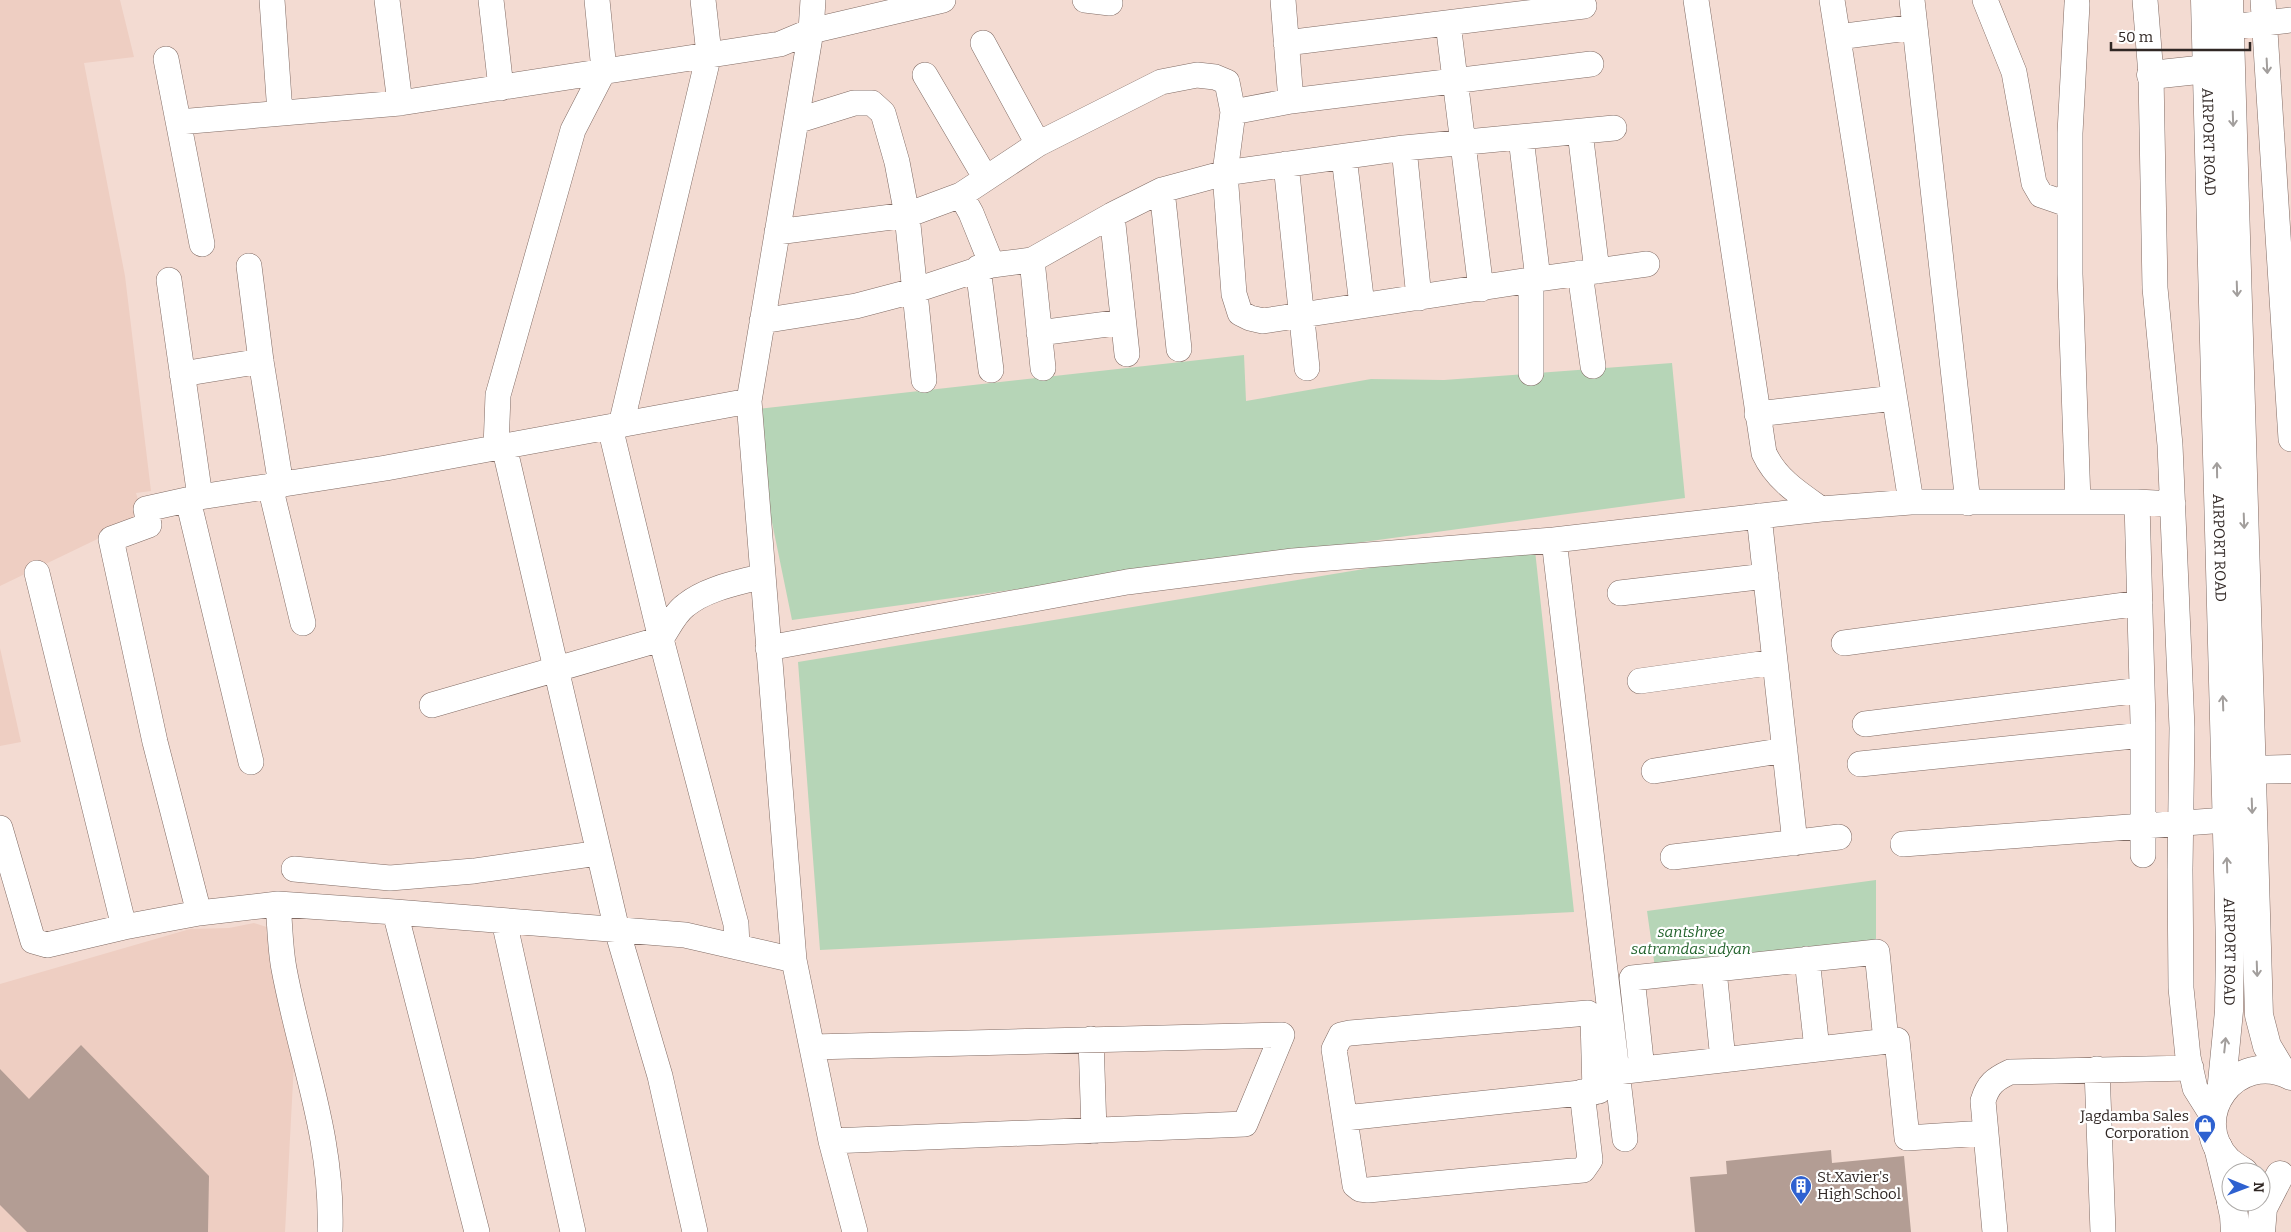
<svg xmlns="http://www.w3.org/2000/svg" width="2291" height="1232" viewBox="0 0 2291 1232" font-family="Bitter,serif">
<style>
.built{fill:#eecec2}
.green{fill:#b6d5b7}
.building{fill:#b39d94}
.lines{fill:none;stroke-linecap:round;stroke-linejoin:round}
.minor-casing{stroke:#806b64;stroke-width:26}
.major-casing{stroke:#806b64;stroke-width:29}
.minor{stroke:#fff;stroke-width:25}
.major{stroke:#fff;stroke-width:28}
.oneway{stroke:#a29e9c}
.labels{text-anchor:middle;stroke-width:4.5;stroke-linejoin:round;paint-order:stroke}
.street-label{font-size:15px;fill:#302724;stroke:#fff}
.park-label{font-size:15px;font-style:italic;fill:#24642d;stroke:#fff}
.poi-label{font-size:15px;fill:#302724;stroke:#fff;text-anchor:end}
</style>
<rect width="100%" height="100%" fill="#f3dbd2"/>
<!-- built -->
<path class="built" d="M0,0H120L134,57L84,63L125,276L151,491L136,493L143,517L0,586Z
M0,648L21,742L0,746Z
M254,923L273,929L295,1044L285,1232H0V984L190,929L229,928Z"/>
<!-- green -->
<path class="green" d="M1244,355L1246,401L1371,379L1444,380L1672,363L1685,498L792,620L749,410Z
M1534,541L1574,912L820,950L798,662Z
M1876,880V944L1657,982L1647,911Z"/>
<!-- building -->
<path class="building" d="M81,1045L209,1176L208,1232H27L0,1205V1069L29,1099Z
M1831,1150L1832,1163L1904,1156L1911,1232H1695L1690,1177L1727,1174L1726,1161Z"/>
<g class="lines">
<!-- minor casing -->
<g class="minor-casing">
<path id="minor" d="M272,0L280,113
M387,0L400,103
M491,0L501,88
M813,0L811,31L749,401L794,960L831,1141L855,1232
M1085,0L1110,3
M1283,0L1291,101
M1696,0L1764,453C1776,479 1798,493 1821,509
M1832,0L1911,502
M1912,0L1968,503
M1985,0L2014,72L2034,183L2041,195L2070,205
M2145,0L2151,75L2155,288L2170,445L2182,728L2180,870L2181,988L2188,1057L2195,1088L2212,1115
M2263,0L2291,439
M2077,4L2070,133V274L2078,502
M1448,23L1481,289
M2230,27L2291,20
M1838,37L1915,27
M983,43L1038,144
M1286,43L1584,6
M166,59L202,244
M1591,64L1291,101L1233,112L1225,173L1234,294L1240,313L1250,318L1263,321L1531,280L1647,264
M925,75L985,177
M796,121L854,103H872L883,113L897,162L907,215L924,380
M179,122L400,103L780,44L811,31L943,0
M1580,132L1597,271
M1521,138L1538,279
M1404,148L1419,298
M1344,157L1362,305
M1286,164L1307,368
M1162,190L1179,349
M961,195L1038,144L1161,82L1197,75L1215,77L1227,82L1233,112
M1112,215L1127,354
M777,232L907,215L961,195L971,213L992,265L1032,260L1112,215L1162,190L1225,173L1404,148L1614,128
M1032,260L1043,368
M249,266L261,361L281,485
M978,268L991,370
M1580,273L1593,366
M169,280L200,497
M762,321L856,306L913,291L992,265
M1039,333L1123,322
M1531,373V280
M182,374L261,361
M1757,414L1894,398
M621,425L709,54L703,0
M610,427L661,639L736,924L737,947
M504,446L617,930L660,1076L695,1232
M496,448L498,395L573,130L604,70L597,0
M270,486L303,623
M188,500L251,762
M2137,502L2143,722V826L2226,820
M1759,516L1795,843
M1554,540L1625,1139
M37,573L124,927
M1620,593L1766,576
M1844,643L2140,603
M768,648L1127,582L1293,561L1554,540L1821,509L1911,502H2137L2173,504
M1640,681L1775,662
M432,705L661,639C669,627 675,613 686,605C707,588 738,583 763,576
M1865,724L2141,690
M1860,764L2143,735
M1654,771L1785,750
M0,828L33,941L47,945L124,927L199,913L155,742L111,539L149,525L146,509L200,497L386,468L749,401
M1903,844L2143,826V855
M1673,857L1839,837
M294,869L390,878L474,871L599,853
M278,904C280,925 280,948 284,969C301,1060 333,1136 330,1232
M395,912L477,1232
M199,913L278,904L395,912L685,935L794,960
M504,921L573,1232
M1807,959L1817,1049
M1714,970L1723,1060
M1091,1039L1094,1131
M812,1047L1282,1035L1245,1124L831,1141
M1642,1069L1632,978L1877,952L1886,1041
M2097,1069L2103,1232
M1617,1072L1897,1040L1907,1138L1985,1133
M1582,1092L1590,1160L1583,1170L1368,1190L1360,1189L1355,1185L1334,1049L1341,1035L1350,1033L1588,1013L1593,1018L1595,1092
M1345,1118L1599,1091
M1995,1232L1983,1101C1988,1084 1995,1079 2010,1072L2191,1068"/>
</g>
<!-- major casing -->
<g class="major-casing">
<g id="major">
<path id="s1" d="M2205,0L2230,946L2229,1011L2221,1093"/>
<path d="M2229,0L2259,1015L2267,1046L2282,1071"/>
<path d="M2151,75L2207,69"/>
<path d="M2251,770L2291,769"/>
<path d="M2218,1147L2231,1201"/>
<path d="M2244,1172C2239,1169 2233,1165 2228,1161C2185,1117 2236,1048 2291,1076"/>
<path d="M2231,1202L2234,1216L2235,1232"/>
<path d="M2261,1232L2263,1208L2280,1175"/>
</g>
</g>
<!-- minor -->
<use href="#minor" class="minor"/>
<!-- major -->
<use href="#major" class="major"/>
</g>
<!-- one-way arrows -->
<defs><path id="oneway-shaft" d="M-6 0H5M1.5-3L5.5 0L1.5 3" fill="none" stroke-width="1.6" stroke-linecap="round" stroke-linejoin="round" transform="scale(1.25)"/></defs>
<g class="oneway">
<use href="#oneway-shaft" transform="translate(2267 66) rotate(87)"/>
<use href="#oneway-shaft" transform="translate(2233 119) rotate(88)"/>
<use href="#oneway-shaft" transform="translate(2237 289) rotate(88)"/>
<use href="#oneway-shaft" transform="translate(2217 470) rotate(-91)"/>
<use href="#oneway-shaft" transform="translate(2244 521) rotate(88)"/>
<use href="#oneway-shaft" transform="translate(2223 703) rotate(-92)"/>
<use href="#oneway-shaft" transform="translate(2252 806) rotate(88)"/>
<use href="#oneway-shaft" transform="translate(2227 865) rotate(-92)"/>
<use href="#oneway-shaft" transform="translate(2257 969) rotate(88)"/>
<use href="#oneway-shaft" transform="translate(2225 1045) rotate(-84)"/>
</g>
<!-- icons -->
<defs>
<g id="shop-pin" transform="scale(1.125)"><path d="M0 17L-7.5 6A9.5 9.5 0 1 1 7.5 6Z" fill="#2e61d0" stroke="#fff"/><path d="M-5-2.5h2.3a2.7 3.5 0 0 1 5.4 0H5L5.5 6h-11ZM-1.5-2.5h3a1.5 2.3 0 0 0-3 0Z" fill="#fff"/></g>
<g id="building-pin" transform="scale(1.125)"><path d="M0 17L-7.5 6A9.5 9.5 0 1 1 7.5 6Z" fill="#2e61d0" stroke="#fff"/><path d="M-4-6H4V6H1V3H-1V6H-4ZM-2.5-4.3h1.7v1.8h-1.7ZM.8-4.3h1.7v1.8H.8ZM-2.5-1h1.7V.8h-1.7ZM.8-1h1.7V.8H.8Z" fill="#fff"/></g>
</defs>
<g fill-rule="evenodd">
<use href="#shop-pin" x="2205" y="1125"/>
<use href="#building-pin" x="1801" y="1186"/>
</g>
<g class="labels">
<!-- street labels -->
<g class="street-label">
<text dy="5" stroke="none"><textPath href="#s1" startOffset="142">AIRPORT ROAD</textPath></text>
<text dy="5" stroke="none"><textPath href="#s1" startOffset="548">AIRPORT ROAD</textPath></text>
<text dy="5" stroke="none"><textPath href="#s1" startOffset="952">AIRPORT ROAD</textPath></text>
</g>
<!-- park labels -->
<g class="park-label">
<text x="1691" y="937">santshree<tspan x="1691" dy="17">satramdas udyan</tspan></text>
</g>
<!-- poi labels -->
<g class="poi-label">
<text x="2189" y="1121">Jagdamba Sales<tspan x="2189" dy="17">Corporation</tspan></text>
<text x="1817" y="1182" text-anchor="start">St.Xavier's<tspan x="1817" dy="17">High School</tspan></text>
</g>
</g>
<!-- north arrow -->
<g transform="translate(2246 1187) rotate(91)"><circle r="24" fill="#ffffff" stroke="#aca9a7"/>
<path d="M0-4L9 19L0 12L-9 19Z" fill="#2e61d0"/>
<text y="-8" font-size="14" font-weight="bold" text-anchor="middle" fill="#302724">N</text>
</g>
<!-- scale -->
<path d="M2111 42v8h139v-8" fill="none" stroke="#302724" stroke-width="2.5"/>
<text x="2118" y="42" font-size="15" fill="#302724" stroke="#ffffff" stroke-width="4" paint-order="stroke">50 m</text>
</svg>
